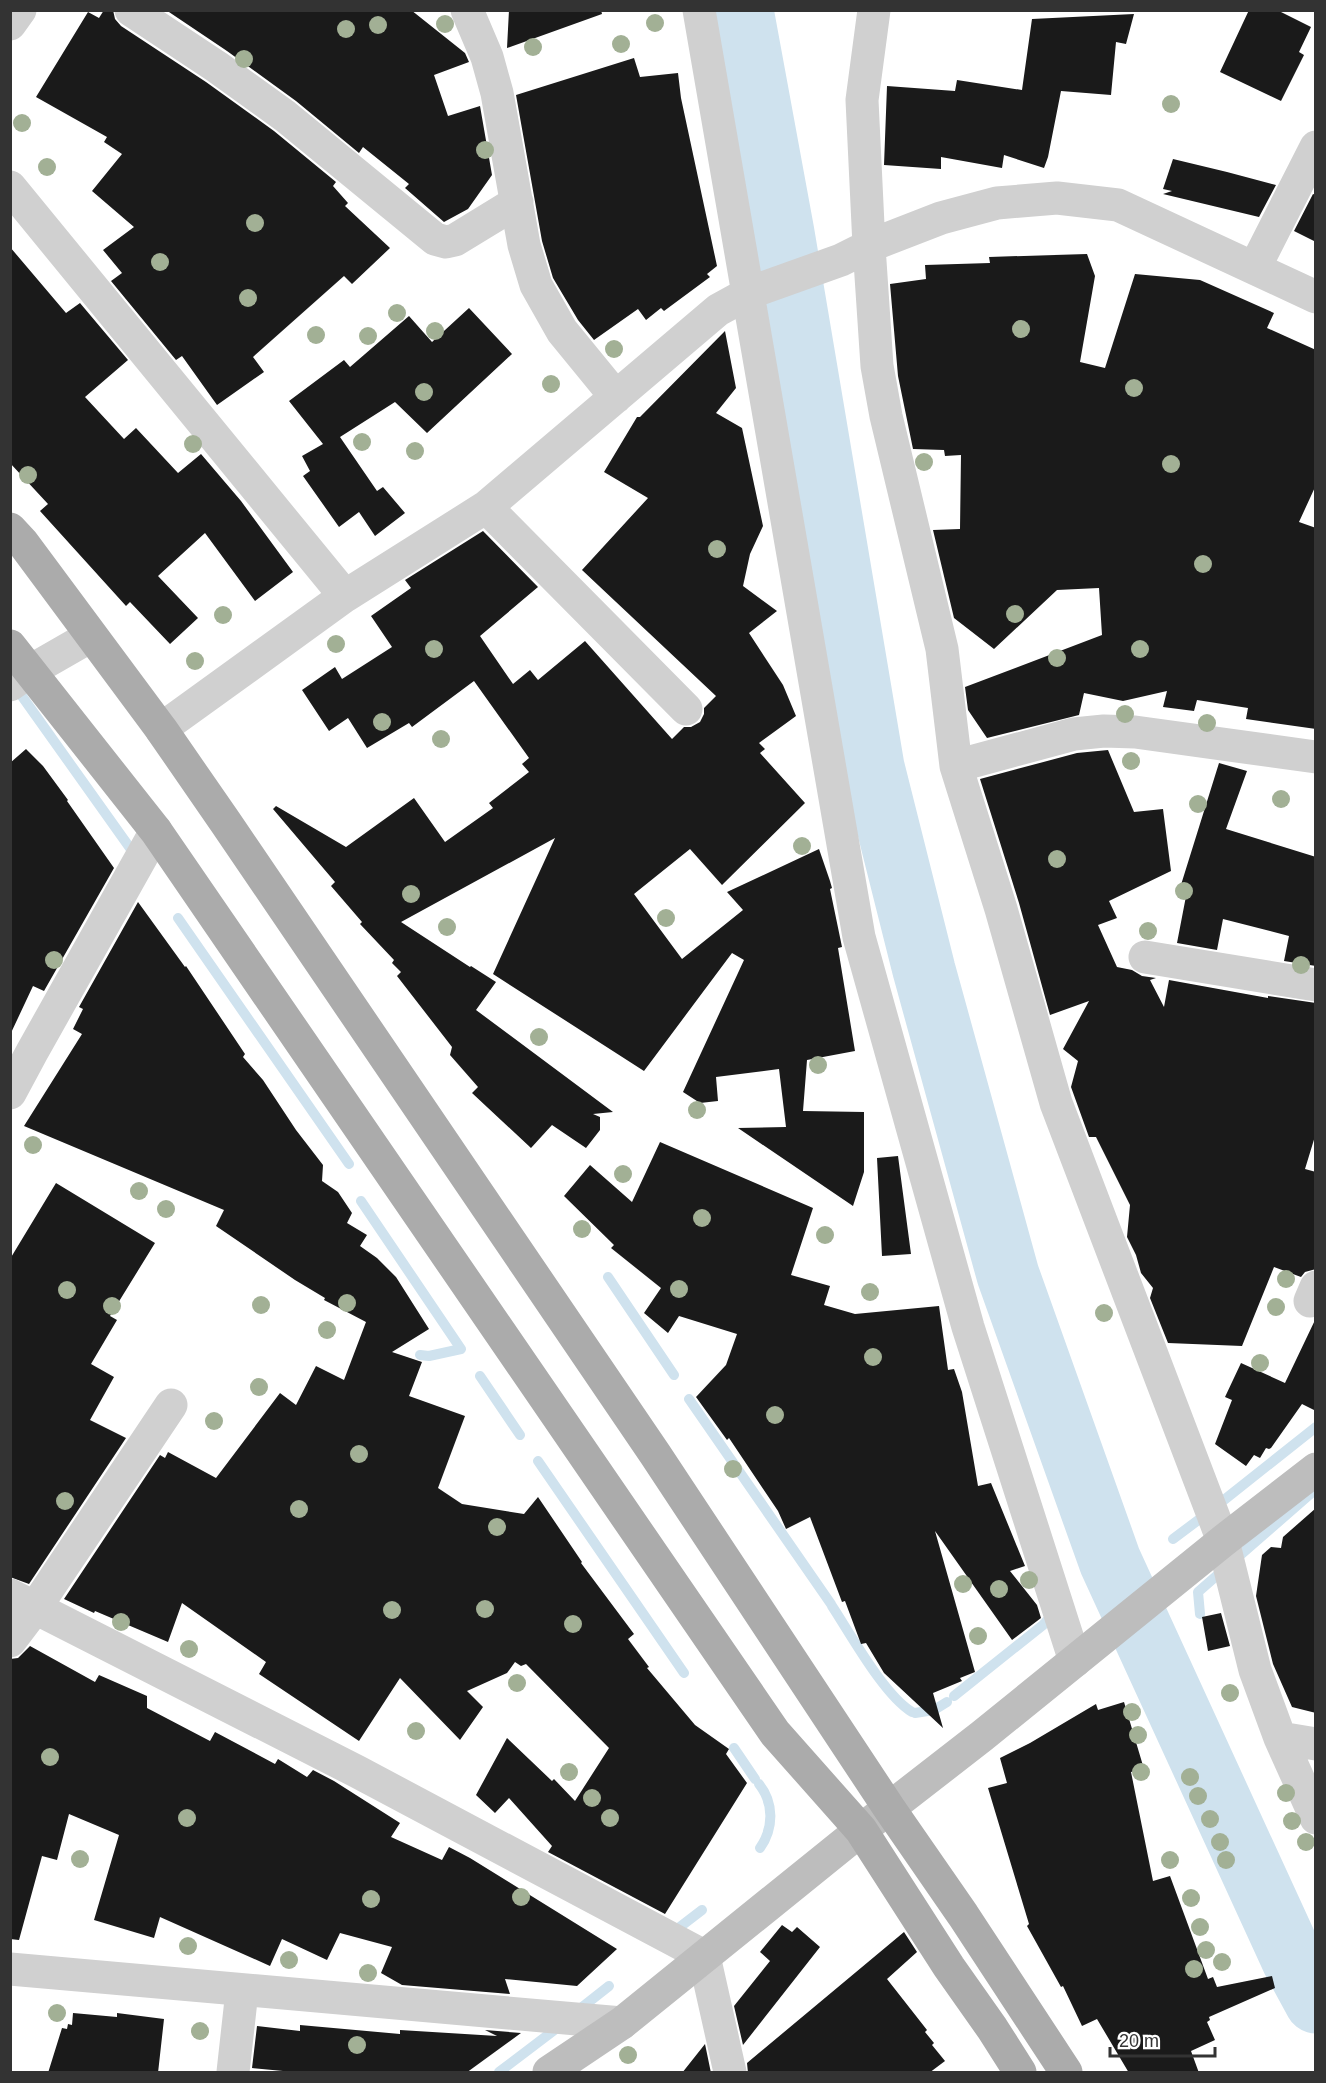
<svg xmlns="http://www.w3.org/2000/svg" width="1326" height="2083" viewBox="0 0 1326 2083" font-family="Helvetica,sans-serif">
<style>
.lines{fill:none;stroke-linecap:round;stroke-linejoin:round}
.stream{stroke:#cfe2ee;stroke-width:10}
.river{stroke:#cfe2ee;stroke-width:63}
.building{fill:#1a1a1a}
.street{stroke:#d0d0d0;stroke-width:33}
.secondary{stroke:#bdbdbd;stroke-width:33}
.primary{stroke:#ababab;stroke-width:33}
.tree{fill:#a2b095}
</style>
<rect width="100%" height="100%" fill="#fff"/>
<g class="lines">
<!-- stream -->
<path class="stream" d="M14,685L135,855
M178,918L349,1164
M361,1201L461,1349L429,1356L420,1355
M608,1277L674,1375
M480,1376L520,1435
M689,1399L831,1604
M538,1461L684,1673
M1224,1500L1316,1427
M1173,1539L1205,1515
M1103,1594L1131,1571
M832,1606C851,1635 884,1695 912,1712
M1200,1614L1198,1592L1316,1489
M954,1696L1043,1625L1055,1612
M915,1713L934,1710L947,1702
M734,1748L755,1779
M759,1784C774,1803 774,1828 760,1848
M672,1933L702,1910
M576,2012L609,1986
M499,2072L561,2025"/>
<!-- river -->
<path class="river" d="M742,10L783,233L873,767L924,970L1008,1275L1110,1561L1293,1960L1316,2002"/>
</g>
<!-- building -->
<path class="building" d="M104,10H113L115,19L121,26L206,82L274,131L336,182L333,186L348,203L345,206L390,248L352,284L344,276L253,357L264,372L217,405L182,356L176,360L111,281L122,273L103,250L134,227L92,191L122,154L104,142L107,137L36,97L88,12L99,18Z
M166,10H411L465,53L469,62L434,75L448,116L480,106L492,175L468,209L444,222L405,188L409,184L363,147L359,153L296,101L227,51Z
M509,10H601L602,14L507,48Z
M1249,10H1277L1311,27L1299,52L1304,55L1281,101L1220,72Z
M1134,14L1126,44L1116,42L1111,95L1061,91L1048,157L1044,168L1004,155L1002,168L941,157V169L884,165L887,86L955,91L957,80L1022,90L1032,19Z
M634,58L640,77L678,73L681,98L717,266L707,274L710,277L664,311L661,308L646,320L638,309L594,340L578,320L553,278L542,241L516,95Z
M1173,159L1227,172L1276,185L1259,217L1163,194L1172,191L1163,189Z
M1313,194L1316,195V242L1294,231Z
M10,247L66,313L80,303L128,360L85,397L124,439L136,428L178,473L201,454L241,501L293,572L255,601L205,533L158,576L198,618L170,644L130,602L126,606L40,511L48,504L10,463Z
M1087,254L1095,276L1080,362L1105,368L1135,274L1200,280L1274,313L1267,328L1316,350V485L1299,522L1316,528V729L1246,719L1248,708L1197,700L1194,711L1163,707L1167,691L1123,701L1084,693L1079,715L987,738L968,710L965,687L1102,635L1099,588L1057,590L994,649L954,618L933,530L960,529L961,455L945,456L944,450L913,449L898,376L890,284L926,279L925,265L990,263L989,257Z
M469,308L512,354L427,433L395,402L340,437L377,491L383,487L405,513L375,536L359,512L339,527L303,476L310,471L302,456L323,444L289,401L344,360L350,367L409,316L432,342Z
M725,331L736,388L716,413L742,428L763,526L750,554L743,586L777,611L749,633L783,685L796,716L759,743L765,749L760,753L805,803L722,885L690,849L634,894L682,959L743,910L727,892L819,849L830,881L832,888L830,889L842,947L838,948L855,1051L807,1060L803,1111L864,1112V1172L853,1206L738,1128L786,1127L779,1069L716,1077L718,1101L700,1103L683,1092L744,960L732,953L644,1071L493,974L555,838L401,922L470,967L471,966L496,982L476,1010L613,1112L593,1114L600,1117V1130L586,1148L552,1125L531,1148L472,1093L478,1087L450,1055L452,1047L397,976L401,972L392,963L394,960L360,924L362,922L331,886L335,882L273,809L276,806L346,847L414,798L445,842L493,808L489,803L529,772L522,764L529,758L474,681L412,727L409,723L367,748L348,718L329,731L302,690L335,667L342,679L392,647L371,616L411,588L405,580L483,531L538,587L480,636L513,684L530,670L538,680L585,641L672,739L684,727H691L700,722L704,714V708L716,696L582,570L648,498L604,472L637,417H640Z
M26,749L43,766L68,800L67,801L114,868L44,991L33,986L10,1035V763Z
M1108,750L1134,812L1163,809L1171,871L1109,901L1117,918L1098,925L1117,967L1132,970L1142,976L1156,978L1150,980L1164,1007L1169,980L1268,998V996L1316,1003V1133L1305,1169L1316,1172V1269L1305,1272L1301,1277L1274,1267L1242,1346L1168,1343L1150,1298L1153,1288L1141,1273L1136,1255L1127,1237L1130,1205L1096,1137H1089L1071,1087L1078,1061L1063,1049L1089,1001L1050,1015L1019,903L980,779L1077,753Z
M1219,763L1247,771L1226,829L1316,857V966L1284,961L1289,936L1223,919L1217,950L1177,943L1187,891L1180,888Z
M138,902L185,967L186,966L245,1054L243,1057L263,1080L296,1130L323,1165L322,1181L338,1192L352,1213L347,1223L367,1235L360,1246L377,1258L396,1277L429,1329L392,1352L422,1362L409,1396L465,1416L438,1488L462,1504L524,1514L538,1497L582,1562L581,1563L634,1634L628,1639L649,1667L647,1668L695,1725L729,1749L726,1754L747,1783L665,1914L548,1852L552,1846L509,1798L495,1813L476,1795L507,1738L552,1781L554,1779L575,1801L609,1748L526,1664L521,1666L515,1662L507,1673L467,1691L483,1707L460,1740L400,1678L359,1741L259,1674L266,1662L182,1603L168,1642L95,1611L94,1613L64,1599L160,1455L165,1458L168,1452L216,1478L280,1393L296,1405L316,1366L344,1380L366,1322L324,1300L325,1298L295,1280L216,1226L224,1210L24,1126L82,1034L73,1029L83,1009L79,1007Z
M660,1142L813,1208L791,1275L830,1286L824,1305L855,1314L939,1306L948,1370L954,1369L962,1392L978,1486L991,1483L1025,1566L1010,1571L1037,1605L1041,1618L1012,1640L935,1531L975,1672L960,1678L962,1681L933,1693L943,1728L884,1673L866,1643L861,1644L845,1601L842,1602L810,1517L786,1529L778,1511L729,1438L727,1440L696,1397L726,1365L737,1334L679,1316L668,1333L644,1313L661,1288L611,1248L614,1245L564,1196L590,1165L632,1202Z
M898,1156L911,1254L882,1256L877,1158Z
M56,1183L155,1243L110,1316L117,1320L91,1364L114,1377L90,1420L126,1438L29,1584L10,1577V1259Z
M1316,1318V1411L1302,1404L1271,1448L1269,1449L1266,1448L1260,1458L1254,1455L1246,1466L1215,1444L1232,1400L1225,1397L1241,1363L1285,1383Z
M1316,1508V1713L1292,1707L1273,1664L1256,1596L1262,1555L1271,1547L1281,1548L1283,1537Z
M1221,1613L1230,1646L1208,1651L1202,1617Z
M30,1646L95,1682L99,1675L147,1696V1708L210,1741L215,1732L275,1764L278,1759L307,1777L313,1770L334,1781L400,1823L391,1837L442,1860L449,1847L470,1858L617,1949L577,1986L505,1979L510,1994L402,1985L381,1973L392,1947L340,1933L327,1960L282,1939L270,1966L160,1917L154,1938L94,1920L119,1835L69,1814L57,1860L42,1856L19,1940L10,1939V1659L18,1658Z
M1124,1702L1144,1769L1131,1772L1153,1881L1170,1876L1208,1979L1213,1977L1217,1987L1272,1976L1275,1988L1209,2017L1210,2020L1207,2022L1215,2040L1191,2051L1199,2073H1129L1097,2019L1082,2026L1063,1986L1061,1987L1027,1926L1029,1924L988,1788L1007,1783L1000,1758L1030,1743L1096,1704L1098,1710Z
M782,1925L792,1932L797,1927L820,1947L743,2045L734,2006L770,1961L760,1952Z
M904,1932L917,1952L887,1979L927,2030L925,2032L934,2043L932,2045L945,2061L929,2073H748L747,2063Z
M73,2013L117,2017V2013L164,2019L158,2073H48L62,2028L67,2029L68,2024L72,2025Z
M300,2025L400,2034V2030L497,2036L485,2030L521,2033L466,2073H304L252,2068L257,2026L300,2031Z
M705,2044L711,2073H682Z"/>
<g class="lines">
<!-- street -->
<path class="street" d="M131,10L217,67L285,116L435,239L446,242L455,240L517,202
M467,10L487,57L497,93L524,245L536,285L562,331L616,397
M699,10L859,937L968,1327L1075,1661
M874,10L862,100L869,246L877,366L886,416L942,649L956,766L1001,909L1056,1103L1223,1541L1255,1670L1280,1738L1316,1818
M10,24L20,10
M10,187L345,596
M1255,267L1316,147
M486,507L686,709
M10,685L30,671L91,636
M161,729L345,596L486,507L718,310L749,293L841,260L869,246L941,218L997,203L1057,198L1118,205L1316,297
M956,766L1074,734L1104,731L1135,732L1316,757
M1145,957L1316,985
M10,1093L32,1052L156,831
M1310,1301L1316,1287
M10,1595L358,1772L704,1956L730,2072
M10,1641L35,1608L171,1405
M1280,1738L1316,1744
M10,1969L622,2023
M233,2072L242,1991"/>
<!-- secondary -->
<path class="secondary" d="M549,2072L622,2023L861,1830L982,1736L1223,1541L1316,1469"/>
<!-- primary -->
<path class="primary" d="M10,529L23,543L161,729L226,823L655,1454L889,1808L963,1915L1066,2072
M10,646L156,831L775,1733L861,1830L949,1967L992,2028L1020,2072"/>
</g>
<!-- trees -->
<g class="tree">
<circle cx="655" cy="23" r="9"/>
<circle cx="445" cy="24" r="9"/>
<circle cx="378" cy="25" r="9"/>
<circle cx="346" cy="29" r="9"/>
<circle cx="621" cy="44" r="9"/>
<circle cx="533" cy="47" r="9"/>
<circle cx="244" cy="59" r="9"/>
<circle cx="1171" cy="104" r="9"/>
<circle cx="22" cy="123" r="9"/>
<circle cx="485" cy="150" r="9"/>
<circle cx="47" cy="167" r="9"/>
<circle cx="255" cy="223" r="9"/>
<circle cx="160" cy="262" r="9"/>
<circle cx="248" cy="298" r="9"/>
<circle cx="397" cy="313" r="9"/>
<circle cx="1021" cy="329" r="9"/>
<circle cx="435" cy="331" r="9"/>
<circle cx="316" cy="335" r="9"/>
<circle cx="368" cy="336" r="9"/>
<circle cx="614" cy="349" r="9"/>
<circle cx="551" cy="384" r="9"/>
<circle cx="1134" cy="388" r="9"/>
<circle cx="424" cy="392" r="9"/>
<circle cx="362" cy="442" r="9"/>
<circle cx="193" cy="444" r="9"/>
<circle cx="415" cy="451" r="9"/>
<circle cx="924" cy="462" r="9"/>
<circle cx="1171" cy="464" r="9"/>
<circle cx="28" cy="475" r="9"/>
<circle cx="717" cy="549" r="9"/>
<circle cx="1203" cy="564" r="9"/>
<circle cx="1015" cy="614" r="9"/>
<circle cx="223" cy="615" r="9"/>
<circle cx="336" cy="644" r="9"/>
<circle cx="434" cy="649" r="9"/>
<circle cx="1140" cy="649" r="9"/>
<circle cx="1057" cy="658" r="9"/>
<circle cx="195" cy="661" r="9"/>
<circle cx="1125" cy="714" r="9"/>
<circle cx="382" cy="722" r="9"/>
<circle cx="1207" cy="723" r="9"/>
<circle cx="441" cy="739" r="9"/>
<circle cx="1131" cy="761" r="9"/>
<circle cx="1281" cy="799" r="9"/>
<circle cx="1198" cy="804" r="9"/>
<circle cx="802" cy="846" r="9"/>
<circle cx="1057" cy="859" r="9"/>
<circle cx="1184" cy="891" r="9"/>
<circle cx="411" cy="894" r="9"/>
<circle cx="666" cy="918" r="9"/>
<circle cx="447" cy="927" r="9"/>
<circle cx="1148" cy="931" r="9"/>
<circle cx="54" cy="960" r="9"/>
<circle cx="1301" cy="965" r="9"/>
<circle cx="539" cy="1037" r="9"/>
<circle cx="818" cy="1065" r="9"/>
<circle cx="697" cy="1110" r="9"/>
<circle cx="33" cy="1145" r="9"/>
<circle cx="623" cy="1174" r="9"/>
<circle cx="139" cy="1191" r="9"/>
<circle cx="166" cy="1209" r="9"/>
<circle cx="702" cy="1218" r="9"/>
<circle cx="582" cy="1229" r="9"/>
<circle cx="825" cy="1235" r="9"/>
<circle cx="1286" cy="1279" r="9"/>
<circle cx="679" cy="1289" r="9"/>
<circle cx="67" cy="1290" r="9"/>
<circle cx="870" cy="1292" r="9"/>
<circle cx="347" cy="1303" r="9"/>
<circle cx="261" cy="1305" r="9"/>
<circle cx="112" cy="1306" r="9"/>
<circle cx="1276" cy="1307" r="9"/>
<circle cx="1104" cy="1313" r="9"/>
<circle cx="327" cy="1330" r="9"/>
<circle cx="873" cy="1357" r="9"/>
<circle cx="1260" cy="1363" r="9"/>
<circle cx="259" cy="1387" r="9"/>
<circle cx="775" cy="1415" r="9"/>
<circle cx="214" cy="1421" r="9"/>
<circle cx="359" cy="1454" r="9"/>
<circle cx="733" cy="1469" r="9"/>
<circle cx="65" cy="1501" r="9"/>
<circle cx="299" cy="1509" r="9"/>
<circle cx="497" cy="1527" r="9"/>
<circle cx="1029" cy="1580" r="9"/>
<circle cx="963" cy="1584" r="9"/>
<circle cx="999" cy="1589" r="9"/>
<circle cx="485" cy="1609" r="9"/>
<circle cx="392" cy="1610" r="9"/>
<circle cx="121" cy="1622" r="9"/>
<circle cx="573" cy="1624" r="9"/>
<circle cx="978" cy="1636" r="9"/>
<circle cx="189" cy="1649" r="9"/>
<circle cx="517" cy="1683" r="9"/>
<circle cx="1230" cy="1693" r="9"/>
<circle cx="1132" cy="1712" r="9"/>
<circle cx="416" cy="1731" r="9"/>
<circle cx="1138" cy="1735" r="9"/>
<circle cx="50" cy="1757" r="9"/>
<circle cx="569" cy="1772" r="9"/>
<circle cx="1141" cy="1772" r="9"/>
<circle cx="1190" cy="1777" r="9"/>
<circle cx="1286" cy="1793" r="9"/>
<circle cx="1198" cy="1796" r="9"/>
<circle cx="592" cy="1798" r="9"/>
<circle cx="187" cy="1818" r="9"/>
<circle cx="610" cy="1818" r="9"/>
<circle cx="1210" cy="1819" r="9"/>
<circle cx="1292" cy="1821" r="9"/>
<circle cx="1220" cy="1842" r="9"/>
<circle cx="1306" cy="1842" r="9"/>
<circle cx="80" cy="1859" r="9"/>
<circle cx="1170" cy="1860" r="9"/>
<circle cx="1226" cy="1860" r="9"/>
<circle cx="521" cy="1897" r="9"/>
<circle cx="1191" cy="1898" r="9"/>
<circle cx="371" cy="1899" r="9"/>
<circle cx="1200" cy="1927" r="9"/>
<circle cx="188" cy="1946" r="9"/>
<circle cx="1206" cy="1950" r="9"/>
<circle cx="289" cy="1960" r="9"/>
<circle cx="1222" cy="1962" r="9"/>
<circle cx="1194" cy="1969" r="9"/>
<circle cx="368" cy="1973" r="9"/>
<circle cx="57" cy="2013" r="9"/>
<circle cx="200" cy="2031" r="9"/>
<circle cx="357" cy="2045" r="9"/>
<circle cx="628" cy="2055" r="9"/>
</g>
<!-- border -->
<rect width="1326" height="2083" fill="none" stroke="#333333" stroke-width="24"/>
<!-- scale -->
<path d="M1110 2047v9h105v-9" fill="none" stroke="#333333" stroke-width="3"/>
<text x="1119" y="2047" font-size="18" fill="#333333" stroke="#ffffff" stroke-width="4.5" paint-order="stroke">20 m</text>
</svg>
